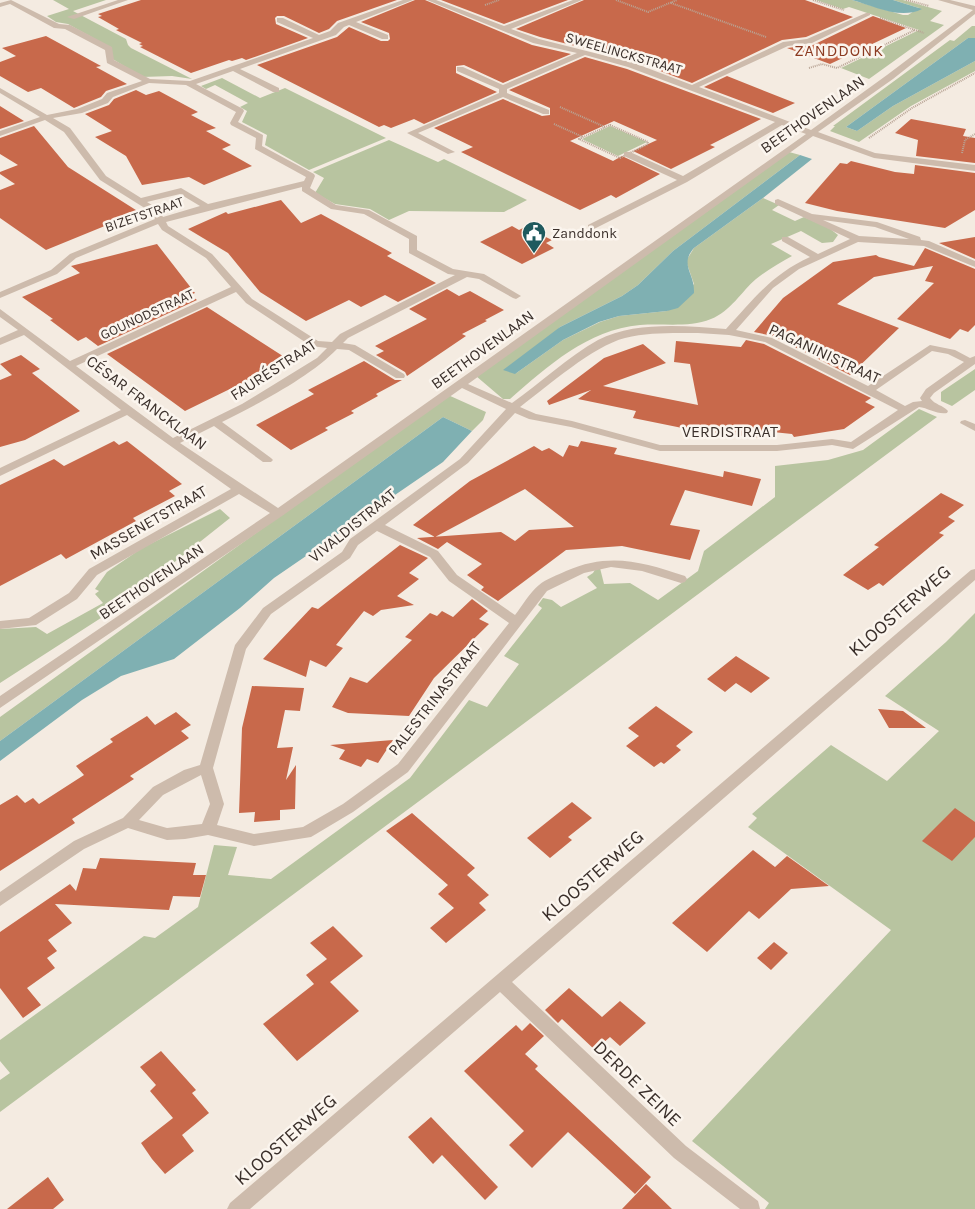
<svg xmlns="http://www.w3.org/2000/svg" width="975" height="1209" viewBox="0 0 975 1209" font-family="Karla,sans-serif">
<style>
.green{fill:#b8c4a0}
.water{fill:#7fb0b2}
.building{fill:#c8694b}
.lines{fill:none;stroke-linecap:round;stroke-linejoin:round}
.path{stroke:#b9a596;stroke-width:2;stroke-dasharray:1 1;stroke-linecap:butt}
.minor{fill:#cdbbac;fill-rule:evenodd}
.labels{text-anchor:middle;stroke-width:5;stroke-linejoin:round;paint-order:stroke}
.far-street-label{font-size:14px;fill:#3b302b;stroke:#fbf5ee}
.far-poi-label{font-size:14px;fill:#3b302b;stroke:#fbf5ee;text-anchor:start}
.far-quarter-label{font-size:16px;letter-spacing:1px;fill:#8c3b22;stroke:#fbf5ee}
.street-label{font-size:16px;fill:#3b302b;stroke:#fbf5ee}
.near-street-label{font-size:19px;fill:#3b302b;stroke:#fbf5ee}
</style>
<rect width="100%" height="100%" fill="#f4ebe1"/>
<!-- green -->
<path class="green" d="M53,0H106L73,11L126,39L128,45L131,48L192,79L172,76L142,77L111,58L104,44L68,24L56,22L47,16L69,9Z
M816,0H852L903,15H908L919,8L893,0H903L942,11L930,21L944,25L869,79L841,68L919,30L849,7L843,9Z
M972,26H975V38H968L846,127L857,131L893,106L975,61V71L911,106L859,142L830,131L835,126H833L950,40L954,41Z
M222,78L260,98L285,88L386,138L309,170L265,145L267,135L242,122L247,111L240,107L248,103L215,85L206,89L201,86Z
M610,126L647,142L618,156L582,139Z
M389,140L438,162L444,159L527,200L504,212L409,211L389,220L370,209L335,204L315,193L324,178L313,172Z
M789,152L800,155L673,251L638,285L622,296L560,327L515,374L563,340L600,322L619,316L667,311L694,284L686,261L694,248L763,198L779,205L772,210L795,221L804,217L829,228L838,235L833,242L822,243L801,231L771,244L792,256C780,263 767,270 756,279C741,292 731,311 711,319C688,328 664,323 640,325C587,330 548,366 510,399H503L476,376Z
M975,369V390L952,406L941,401V392Z
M448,395L486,412L483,420L472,431L443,417L0,741V717Z
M919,409L937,417L0,1112V1080L10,1073L0,1061V1040L144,936L155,938L198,907L214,845L237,847L228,875L271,879L410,778L469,700L487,707L519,664L504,656L542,608L538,605L543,598L552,600L561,607L597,588L587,577L593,573L596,568H600L604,584L630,583L658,600L698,571L704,551L775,497V466L828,460L863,450Z
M220,509L230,518L118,607L0,683V629L36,627L47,634L103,603L95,594L99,591L95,589L107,572L142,548Z
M975,613V1209H765L769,1203L692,1141L891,930L748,827L757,818L752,814L831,745L887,781L939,731L885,696L946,642Z"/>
<!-- water -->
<path class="water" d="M852,0H893L922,9C900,20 874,6 852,0Z
M968,38H975V61L893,106L857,131L846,127Z
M800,155L812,159L763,198L694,248C679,265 695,273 694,293L678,308L667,311L619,316L599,322L563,340L515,374L503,370L560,327L622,296L638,285L673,251Z
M443,417L472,431L443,462L274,578L240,608L174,659L121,676L82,700L0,761V741Z"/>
<!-- building -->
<path class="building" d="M141,0H397L337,21L329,29L319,33L284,16H277L275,18L276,24L308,38L246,60L242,58L232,61L229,60L191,73L140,47L143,46L139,44L142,43L116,30L119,29L98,17L102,16L98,14Z
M415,0H425L532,45L571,54L503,83L464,65L456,66V73L497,92L424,124L414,119L391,128L384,125L379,127L257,65L337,37L349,27L381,41H388L390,39L389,33L361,22Z
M441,0H568L504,24Z
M584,0H805L853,17L806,37L782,40L692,83L634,61L540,37L516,29Z
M873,16L906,28L830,64L787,48L813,45Z
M46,36L101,66L96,67L127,84L106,91L101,97L74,108L41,88L28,92L0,76V62L16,56L2,48Z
M585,57L627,69L761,119L710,145L715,147L671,169L633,151L657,140L614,121L570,141L613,161L622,156L660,174L616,198L611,195L580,210L461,152L473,147L434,128L503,99L542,116L550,115V108L509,90Z
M727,76L795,103L773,113L704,87Z
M136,90L146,95L159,91L198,112L191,115L216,128L206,131L231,145L222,149L252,166L204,185L189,177L142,185L126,156L95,137L112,131L85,114L109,105L114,99Z
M0,106L24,121L0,129Z
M911,119L966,129L963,136L975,138V163L916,156L918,140L895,133Z
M34,126L68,167L139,212L46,250L0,218V190L15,184L0,174V172L18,165L0,154V138Z
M851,161L895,172L914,174L915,165L975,173V210L945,228L837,211L805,203L840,163L847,164Z
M281,200L301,223L321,214L392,253L387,256L436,283L398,302L385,295L361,307L349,300L306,321L260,292L228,253L188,229L226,212L228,214Z
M512,226L519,230L525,227L552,240L546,243L554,248L522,264L480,242Z
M975,237V259L939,243Z
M157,244L195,293L190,295L197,300L98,346L86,337L78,341L50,320L53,319L22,297L80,273L71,266Z
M925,248L975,269V325L968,332L960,329L950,339L897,319L934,283L925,281L933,266L874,277L837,304L899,328L850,375L773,336L754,332L783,298L833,262L876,255L879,257L914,266Z
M447,289L459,296L470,291L504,310L485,320L487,321L462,334L466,336L407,376L405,372L376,355L384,351L375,346L427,319L409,309Z
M207,307L289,360L185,411L107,354Z
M746,340L764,344L855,390L871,398L865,402L875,407L844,429L794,437L792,434L763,431V438L697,431L633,418L636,411L578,399L591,390L549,405L547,401L604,358L643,344L666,363L603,386L698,405L690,364L674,362L676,341L741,347Z
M21,355L40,369L32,373L80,411L25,440L0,447V380L12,375L0,364Z
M364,361L395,380H402L376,394L378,396L351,411L354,413L325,428L328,430L291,450L256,425L314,394L308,390Z
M114,441L119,445L127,441L182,484L169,491L175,496L133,518L136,521L66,559L61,554L0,586V485L54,459L64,466Z
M581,441L617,448L614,454L685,469L723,477L724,471L761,479L752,506L685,490L670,525L700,530L690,560L622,546L566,550L498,601L481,590L484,587L467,575L482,564L447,542L438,549L417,538L501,532L515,541L529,530L574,527L525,489L435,537L413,525L470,481L534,446L542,451L549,448L563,457L569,445L578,447Z
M941,493L964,505L948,517L955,521L939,533L944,535L883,586L879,583L868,590L843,575L879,547L874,545Z
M400,545L428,558L409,573L419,579L397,596L414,605L381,610L373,616L364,611L336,645L343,648L326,667L310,660L306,677L263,659L312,607L318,609Z
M472,599L488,611L479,619L489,624L434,678L409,716L348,713L332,707L350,677L367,683L412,640L405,637L430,613L437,616L442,611L453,617Z
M736,656L770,678L751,693L736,683L725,692L707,679Z
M252,686L304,688L300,711L285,710L277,748L293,747L286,780L296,765L295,809L280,810V820L254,822L255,812L239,813L242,728Z
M656,706L693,732L676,746L681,750L664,764L661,762L654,767L626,746L639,736L628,728Z
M878,709L903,711L926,728H889Z
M176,712L191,725L181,731L189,738L130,776L134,779L72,819L75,823L0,871V805L17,795L25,803L33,798L39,804L84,775L76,766L113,742L110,739L147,716L155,725Z
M393,740L378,763L367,759L361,767L339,759L345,750L330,745Z
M572,802L592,818L568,837L572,840L550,858L527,838Z
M955,808L975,822V837L952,861L922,841Z
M412,813L475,868L467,875L489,895L479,903L486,910L446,943L430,928L454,908L438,894L448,885L386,831Z
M753,850L775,867L787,856L829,886L791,889L759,919L749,911L707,952L672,923Z
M100,858L196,863L193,875H206L200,897L173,896L169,910L55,904L72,923L48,940L57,951L47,958L55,968L27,988L41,1005L23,1018L0,988V932L70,884L76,891L83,868L96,869Z
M333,926L363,956L330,982L359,1011L297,1061L263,1024L314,984L306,975L327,959L310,943Z
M774,942L788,953L771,970L757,958Z
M569,988L602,1017L620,1001L646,1023L620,1046L610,1037L595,1050L562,1019L558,1023L545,1010Z
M530,1023L544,1036L525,1054L538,1066L535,1069L651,1177L635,1194L568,1132L532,1168L509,1145L524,1131L464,1071L516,1025L522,1031Z
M161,1051L196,1090L192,1093L209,1113L182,1135L194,1151L165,1174L152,1159L141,1143L173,1118L150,1091L156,1085L140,1067Z
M431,1117L498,1187L485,1200L442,1155L433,1164L408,1137Z
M48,1177L64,1200L53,1209H7Z
M646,1184L672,1209H622Z"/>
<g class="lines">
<!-- path -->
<path class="path" d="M616,0L648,12L677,0
M813,0L844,10
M906,0L929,6
M671,3L766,37
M485,5L499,0
M880,18L924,33
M809,68L822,64L837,68L915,30
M560,107L605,127
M554,124L583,137
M610,125L648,142V144L620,158L579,139Z
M869,138L912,108L975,73
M962,153L965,140L975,134"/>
<!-- minor -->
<path class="minor" d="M11,0L59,24L70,25L112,47L114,60L150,79L190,81L313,38L277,22V18H283L319,35L330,31L338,23L403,0H413L356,22L388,35V39H382L349,25L344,27L336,35L240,69L279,88V92H273L233,71L196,84L243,109L244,111L238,122L263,135L262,146L314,174L315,176L310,188L336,205L369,210L417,236V250L453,269L484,274L521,296L516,299L513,298L479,279L467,277L348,338L343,343L355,345L404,374L405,376L404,378H396L349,350L337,349C310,377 258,404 222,422L271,458L273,460L271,462H263L214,426L180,443L278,508L806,134L782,125L687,182L594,229H588V225L677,180L624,156V152H630L683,176L775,122L628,67L585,55L507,89V93L549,110V114H543L503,97L418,133L455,152L448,154L407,133L499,93V89L457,71V67H463L503,85L577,53L533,43L427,0H436L504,26L573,0H582L511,29L539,39L634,63L692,85L783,42L807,39L866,13H870V15L812,43L788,46L699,87L811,130L887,75L973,10L938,0H950L975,6V14L893,79L818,132L875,153L975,165V171L874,158L813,136L468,384L512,403C539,384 569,356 598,340C635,321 686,326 726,329C754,299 772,274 810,257L782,241V237H788L818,254L850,239L775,204V200L778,199L812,214L877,222L920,237L921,240L929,241L975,261V267L924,246L858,242L799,269L773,288L736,330L772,338L868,386L930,345L955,350L970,358L975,356V364L934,393L930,398C935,405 943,405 948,411L947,413C938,415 928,408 919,407L853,449L832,445L777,451H660L571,427L529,419L515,413L468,463L385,525L438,551L457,575L515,615C522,606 530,592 539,585C546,579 558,575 566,571C610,552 642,562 685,576L687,579L685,582L681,583L642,571L611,567L584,573L547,591L408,772L353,812L311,837L254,846L208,835L185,839L167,840L128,828L84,849L0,906V892L74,841L123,818L153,787L184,770L200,765L235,645L263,608L342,552L350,539L460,459L506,409L462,388L282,516L0,708V696L270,513L239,494L97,575L77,599L36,625L0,629V621L29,618L69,593L89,569L231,489L127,415L0,476V468L121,410L24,335L0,345V338L18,330L0,317V309L70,361L231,287L206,258L162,230L158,224L76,258L57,274L0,298V292L51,270L70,254L155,219L151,212L100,180L64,132L45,120L0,136V131L40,117L0,93V88L47,115L77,109L102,99L107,93L142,81L107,63L105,50L65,29L54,28L10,4L0,7V3ZM149,83L186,85L236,112L230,123L231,125L256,138L255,149L306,177L304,181L208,204L181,188L141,198L106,176L70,128L53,118L82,113L108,103L113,97ZM302,187V191L331,209L364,214L409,239V253L448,274L455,275L340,334L332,342L318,341L252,299L212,254L168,226L166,222ZM180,194L200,206L163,217L157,208L147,202ZM823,220L875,227L909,239L859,236ZM236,292L246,303L311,346L327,348L317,358L242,404L173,438L76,366ZM698,333L729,335L765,342L898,410L851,442L832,439L777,445H660L572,421L536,414L520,407C548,386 593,346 625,338C649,332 674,333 698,333ZM932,351L948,354L964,362L926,389L920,398L922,401L913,402L905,406L876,390ZM377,531L430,557L449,581L509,623L398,764L343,804L303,827L254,834L217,825L224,804L213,768L246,649L271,614L350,558L358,545ZM201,775L210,804L202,824L167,828L139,820L163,795Z
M118,0H128L74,19L67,17Z
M965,420L975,424V431L960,423L961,421Z
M975,569V580L512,982L686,1146L758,1201L760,1209H740L674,1158L500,992L250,1209H227L230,1203L971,570Z"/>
</g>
<!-- icons -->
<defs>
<g id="civic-pin" transform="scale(1.25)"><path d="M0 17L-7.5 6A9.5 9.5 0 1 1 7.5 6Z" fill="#1f5a5e" stroke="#fbf5ee"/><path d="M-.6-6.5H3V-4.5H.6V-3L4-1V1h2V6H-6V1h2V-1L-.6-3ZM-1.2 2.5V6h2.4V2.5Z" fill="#fff"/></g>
</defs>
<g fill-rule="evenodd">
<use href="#civic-pin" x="534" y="233"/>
</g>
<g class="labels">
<!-- far-street labels -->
<g class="far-street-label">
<text transform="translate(624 53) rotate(16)" y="5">SWEELINCKSTRAAT</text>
<text transform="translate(144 214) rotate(-19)" y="5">BIZETSTRAAT</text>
<text transform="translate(147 314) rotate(-25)" y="5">GOUNODSTRAAT</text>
</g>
<!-- far-poi labels -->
<g class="far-poi-label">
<text x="552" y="238">Zanddonk</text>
</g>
<!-- far-quarter labels -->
<g class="far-quarter-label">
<text x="839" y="56">ZANDDONK</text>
</g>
<!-- street labels -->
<g class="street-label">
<text transform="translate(812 114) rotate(-35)" y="6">BEETHOVENLAAN</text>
<text transform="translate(482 349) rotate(-36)" y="6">BEETHOVENLAAN</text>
<text transform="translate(825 353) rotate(25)" y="6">PAGANINISTRAAT</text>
<text transform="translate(273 369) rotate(-33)" y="6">FAURÉSTRAAT</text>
<text transform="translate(147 402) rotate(37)" y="6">CÉSAR FRANCKLAAN</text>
<text x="730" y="437">VERDISTRAAT</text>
<text transform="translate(148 522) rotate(-30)" y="6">MASSENETSTRAAT</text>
<text transform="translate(352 525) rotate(-39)" y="6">VIVALDISTRAAT</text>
<text transform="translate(151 581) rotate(-34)" y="6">BEETHOVENLAAN</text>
<text transform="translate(434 698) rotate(-52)" y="6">PALESTRINASTRAAT</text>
</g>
<!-- near-street labels -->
<g class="near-street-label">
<text transform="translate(899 610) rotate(-41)" y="7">KLOOSTERWEG</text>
<text transform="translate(592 875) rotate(-41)" y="7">KLOOSTERWEG</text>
<text transform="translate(638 1083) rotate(44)" y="7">DERDE ZEINE</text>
<text transform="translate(285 1139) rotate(-41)" y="7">KLOOSTERWEG</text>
</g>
</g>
</svg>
